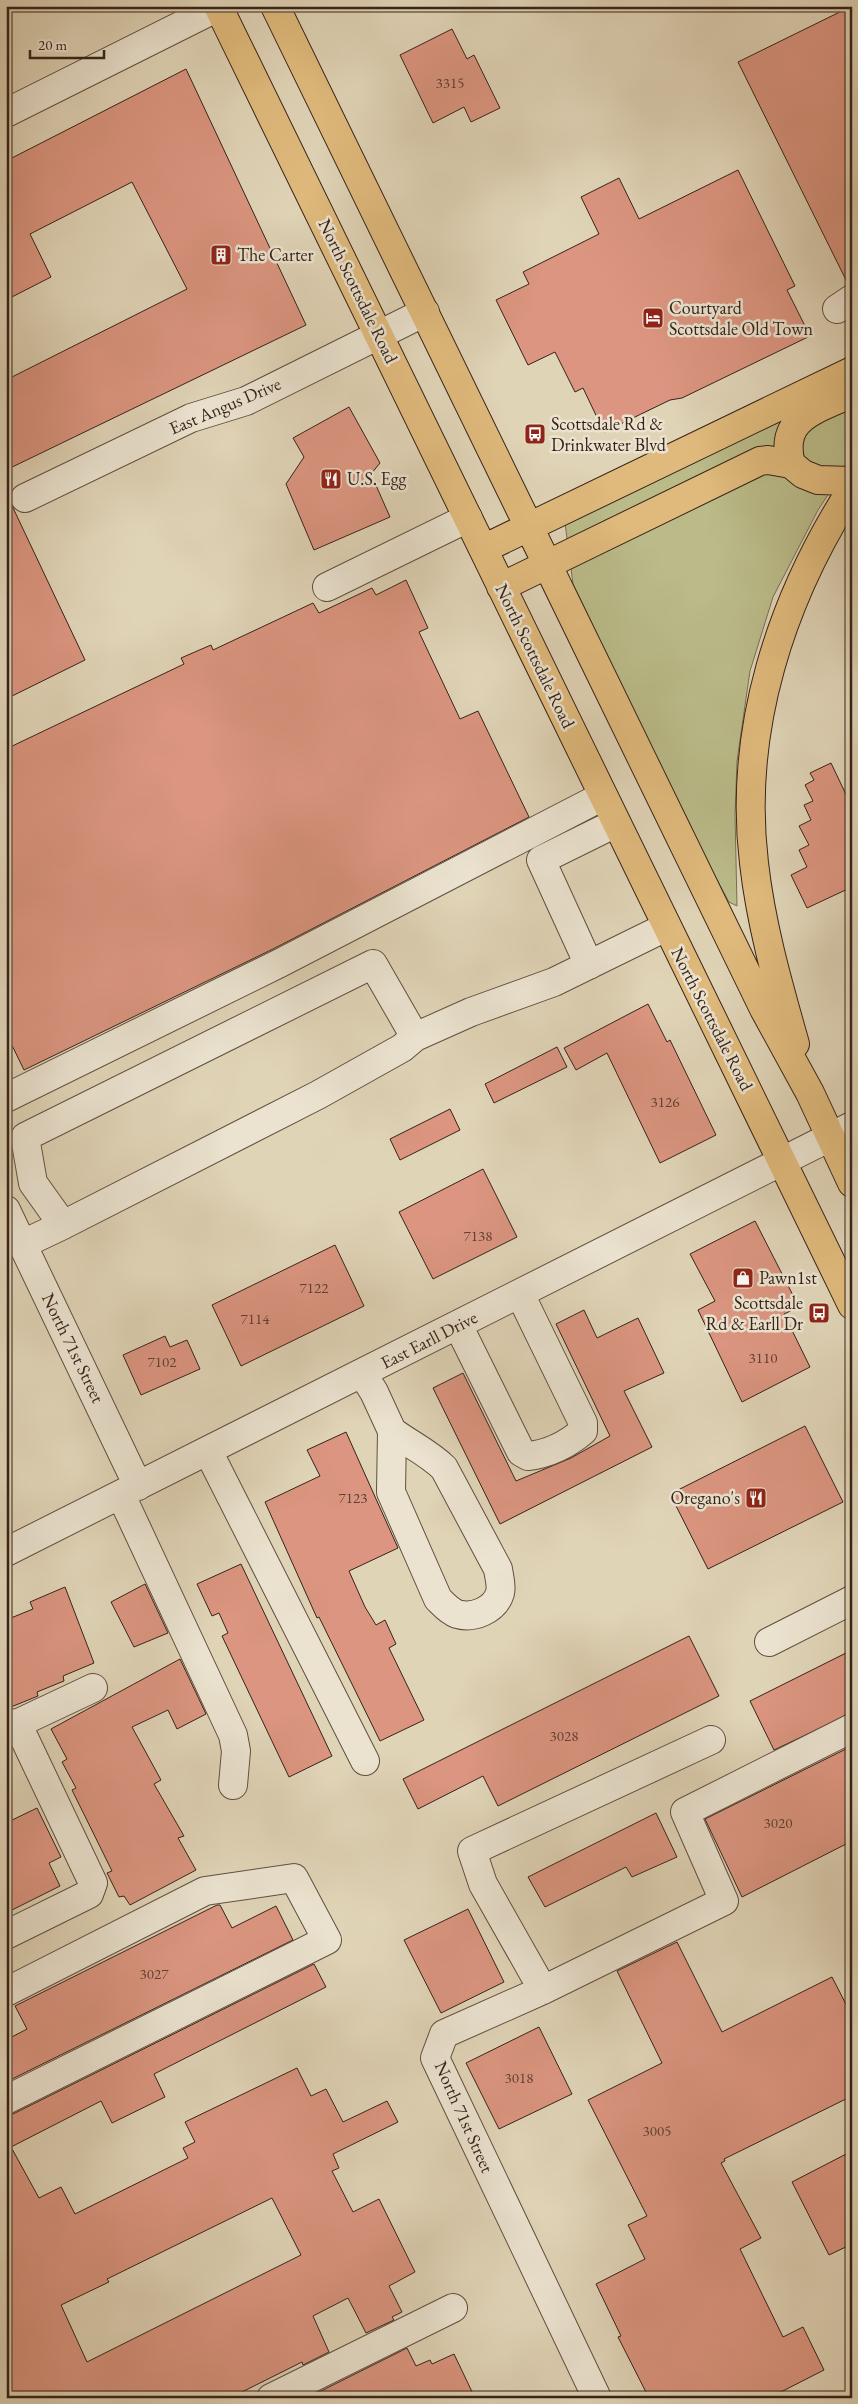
<svg xmlns="http://www.w3.org/2000/svg" width="858" height="2404" viewBox="0 0 858 2404" font-family="'EB Garamond',serif">
<style>
.garden{fill:#babb89;stroke:#786f50}
.building{fill:#db9580;stroke:#362318;fill-rule:evenodd}
.lines{fill:none;stroke-linecap:round;stroke-linejoin:round}
.minor-casing{stroke:#604f40;stroke-width:30}
.major-casing{stroke:#362318;stroke-width:30}
.minor{stroke:#ebe3d0;stroke-width:28}
.major{stroke:#e0ba7c;stroke-width:28}
.labels{text-anchor:middle;stroke-width:5;stroke-linejoin:round;paint-order:stroke}
.number-label{font-size:15px;fill:#5f4032}
.poi-label{font-size:18px;fill:#362318;stroke:#ebe3d0;text-anchor:start}
.street-label{font-size:18px;fill:#362318;stroke:#ebe3d0}
</style>
<rect width="100%" height="100%" fill="#e0d4b7"/>
<filter id="stains"><feTurbulence type="fractalNoise" baseFrequency=".004" numOctaves="4"/><feColorMatrix values="0 0 0 0 .2 0 0 0 0 .09 0 0 0 0 .02 0 0 0 .5 -.17"/></filter>
<radialGradient id="worn" r=".72"><stop offset=".6" stop-color="#630" stop-opacity="0"/><stop offset="1" stop-color="#630" stop-opacity=".3"/></radialGradient>
<!-- garden -->
<path class="garden" d="M852,401V458L818,510L773,597L750,671L737,761L735,815L737,906L729,902L695,840L573,584L565,523L782,421L802,429Z"/>
<!-- building -->
<path class="building" d="M852,6V283L848,284L738,62Z
M452,29L467,59L474,55L500,108L471,122L464,107L433,123L400,55Z
M186,69L306,325L6,470V380L187,289L132,182L30,234L51,277L6,300V161Z
M738,170L795,286L787,290L810,336L682,398L670,400L604,432L583,388L575,392L555,352L528,365L496,300L529,284L523,272L599,234L581,197L619,178L639,219Z
M349,407L380,463L371,474L390,517L314,550L286,484L304,457L293,438Z
M6,493L85,660L6,699Z
M406,580L428,628L419,632L460,719L478,711L529,817L273,949L24,1070L6,1033V749L184,664L181,658L211,645L213,650L313,603L319,613L372,588L376,595Z
M831,763L852,807V887L807,908L791,875L807,867L799,850L809,845L799,826L811,820L804,805L813,801L805,785L814,780L810,773Z
M648,1004L667,1042L670,1040L716,1135L660,1163L607,1053L576,1070L564,1048Z
M557,1047L567,1067L494,1103L485,1084Z
M450,1109L460,1130L400,1160L390,1139Z
M483,1169L517,1237L433,1279L399,1212Z
M755,1221L799,1307L784,1314L810,1367L742,1402L698,1310L715,1301L690,1254Z
M335,1245L364,1306L241,1366L212,1305Z
M584,1310L597,1338L638,1318L664,1373L624,1391L652,1447L500,1524L433,1388L463,1373L516,1481L571,1458L610,1436L556,1324Z
M165,1336L170,1347L187,1340L200,1369L141,1395L123,1355Z
M805,1426L843,1502L708,1569L670,1494Z
M346,1432L398,1548L349,1571L365,1607L376,1625L385,1620L396,1644L389,1648L424,1720L380,1741L319,1617L317,1618L265,1502L320,1476L307,1450Z
M241,1564L332,1756L289,1777L222,1636L228,1633L219,1613L212,1616L197,1584Z
M145,1584L168,1633L134,1647L111,1602Z
M65,1587L94,1663L63,1676L64,1681L37,1692L38,1696L6,1709V1620L33,1609L30,1602Z
M689,1636L719,1696L498,1806L483,1776L418,1809L403,1779Z
M852,1650V1713L774,1750L750,1701Z
M180,1659L206,1714L177,1729L168,1710L132,1727L161,1780L154,1784L184,1836L178,1838L196,1870L130,1905L124,1896L119,1897L107,1873L112,1871L72,1790L76,1788L62,1762L67,1759L51,1729Z
M852,1746V1841L742,1897L705,1819Z
M37,1808L61,1857L49,1863L60,1886L6,1913V1823Z
M656,1813L677,1857L632,1877L626,1867L545,1907L528,1877Z
M217,1905H220L232,1928L276,1906L293,1940L6,2082V2040L27,2029L15,2006Z
M468,1909L504,1982L441,2013L404,1940Z
M677,1942L722,2032L832,1977L852,2016V2096L724,2159L725,2161L721,2163L761,2238L740,2249L783,2337L803,2327L824,2370L769,2398H649L618,2337L621,2336L596,2284L645,2259L628,2225L647,2216L588,2100L662,2063L617,1971Z
M314,1964L326,1987L154,2074L165,2097L112,2123L101,2101L11,2147L39,2198L61,2187L75,2214L188,2158L183,2148L195,2142L185,2122L297,2068L311,2096L326,2089L343,2122L387,2101L398,2122L333,2154L339,2168L332,2171L353,2212L379,2199L415,2272L389,2286L402,2312L392,2317L394,2320L366,2333L348,2298L313,2316L329,2352L303,2365L302,2362L230,2398H6V2115L13,2114ZM272,2198L301,2255L87,2362L61,2305L109,2282L107,2279Z
M539,2027L572,2094L499,2129L466,2063Z
M852,2151V2244L829,2255L792,2182Z
M407,2348L416,2366L430,2360L432,2364L454,2354L475,2398H307Z"/>
<g class="lines">
<!-- minor casing -->
<g class="minor-casing">
<path id="minor" d="M6,113L218,7
M837,309L852,299
M25,498L191,418L246,401L425,312
M327,587L468,518
M589,965L541,860L616,823
M415,1037L373,964L25,1137L33,1183L63,1225L318,1095L402,1048L415,1037L471,1012L554,982L666,927
M6,1098L280,963L603,796
M6,1210L138,1486
M23,1244L63,1225
M458,1325L521,1452L528,1456C548,1454 568,1444 583,1431V1423L520,1294
M362,1373L374,1392L392,1431L391,1492L438,1599C444,1605 449,1611 457,1614C473,1619 495,1610 500,1593C502,1585 499,1577 498,1569L444,1468C429,1453 409,1444 392,1431
M208,1451L365,1761
M121,1495L233,1735L236,1751L233,1785
M6,1552L852,1126
M769,1642L852,1600
M6,1729L93,1688
M6,1935L89,1894L93,1883L17,1723
M543,1990L483,1884L472,1851L711,1740
M6,1992L205,1891L294,1878L327,1940L6,2100
M271,2398L453,2308
M597,2398L435,2058L444,2034L543,1990L724,1901L685,1812L852,1728"/>
</g>
<!-- major casing -->
<g class="major-casing">
<path id="major" d="M218,6L852,1305
M275,6L764,1009L810,1093L852,1183
M791,464C778,417 817,410 852,393
M483,549L852,371
M501,587L760,461L768,460L791,464L803,474L818,480L852,481
M795,1044C778,984 761,925 754,863C738,730 781,599 852,489"/>
</g>
<!-- minor -->
<use href="#minor" class="minor"/>
<!-- major -->
<use href="#major" class="major"/>
</g>
<!-- icons -->
<defs>
<g id="building-square" transform="scale(1.125)"><rect x="-9" y="-9" width="18" height="18" rx="4" fill="#8f2418" stroke="#ebe3d0"/><path d="M-4-6H4V6H1V3H-1V6H-4ZM-2.5-4.3h1.7v1.8h-1.7ZM.8-4.3h1.7v1.8H.8ZM-2.5-1h1.7V.8h-1.7ZM.8-1h1.7V.8H.8Z" fill="#fff"/></g>
<g id="hotel-square" transform="scale(1.125)"><rect x="-9" y="-9" width="18" height="18" rx="4" fill="#8f2418" stroke="#ebe3d0"/><path d="M-6-4.5h1.5V1H6V5H4.5V3h-9V5H-6ZM-4 0a1.8 1.8 0 1 1 3.6 0ZM.5 0V-2.5h3Q6-2.5 6 0Z" fill="#fff"/></g>
<g id="bus-square" transform="scale(1.125)"><rect x="-9" y="-9" width="18" height="18" rx="4" fill="#8f2418" stroke="#ebe3d0"/><path d="M-5-6H5V4H4V6H2V4H-2V6H-4V4H-5ZM-3.5-4V0h7V-4ZM-3.5 1.2v1.5H-2V1.2ZM2 1.2v1.5H3.5V1.2Z" fill="#fff"/></g>
<g id="restaurant-square" transform="scale(1.125)"><rect x="-9" y="-9" width="18" height="18" rx="4" fill="#8f2418" stroke="#ebe3d0"/><path d="M-5-6h1v4h1v-4h1v4h1v-4h1v5L-1.5 .5V6h-2V.5L-5-1ZM5-6V6H3V1.5H1.5Q1.5-4 5-6Z" fill="#fff"/></g>
<g id="shop-square" transform="scale(1.125)"><rect x="-9" y="-9" width="18" height="18" rx="4" fill="#8f2418" stroke="#ebe3d0"/><path d="M-5-2.5h2.3a2.7 3.5 0 0 1 5.4 0H5L5.5 6h-11ZM-1.5-2.5h3a1.5 2.3 0 0 0-3 0Z" fill="#fff"/></g>
</defs>
<g fill-rule="evenodd">
<use href="#building-square" x="221" y="255"/>
<use href="#hotel-square" x="653" y="318"/>
<use href="#bus-square" x="535" y="434"/>
<use href="#restaurant-square" x="331" y="479"/>
<use href="#shop-square" x="743" y="1278"/>
<use href="#bus-square" x="819" y="1313"/>
<use href="#restaurant-square" x="756" y="1498"/>
</g>
<g class="labels">
<!-- number labels -->
<g class="number-label">
<text x="450" y="88">3315</text>
<text x="665" y="1107">3126</text>
<text x="478" y="1241">7138</text>
<text x="314" y="1293">7122</text>
<text x="255" y="1324">7114</text>
<text x="763" y="1363">3110</text>
<text x="162" y="1367">7102</text>
<text x="353" y="1503">7123</text>
<text x="564" y="1741">3028</text>
<text x="778" y="1828">3020</text>
<text x="154" y="1979">3027</text>
<text x="519" y="2083">3018</text>
<text x="657" y="2136">3005</text>
</g>
<!-- poi labels -->
<g class="poi-label">
<text x="237" y="261">The Carter</text>
<text x="669" y="314">Courtyard<tspan x="669" dy="21">Scottsdale Old Town</tspan></text>
<text x="551" y="430">Scottsdale Rd &amp;<tspan x="551" dy="21">Drinkwater Blvd</tspan></text>
<text x="347" y="485">U.S. Egg</text>
<text x="759" y="1284">Pawn1st</text>
<text x="803" y="1309" text-anchor="end">Scottsdale<tspan x="803" dy="21">Rd &amp; Earll Dr</tspan></text>
<text x="740" y="1504" text-anchor="end">Oregano's</text>
</g>
<!-- street labels -->
<g class="street-label">
<text transform="translate(358 291) rotate(64)" y="6">North Scottsdale Road</text>
<text transform="translate(225 406) rotate(-23)" y="6">East Angus Drive</text>
<text transform="translate(535 656) rotate(64)" y="6">North Scottsdale Road</text>
<text transform="translate(712 1019) rotate(63)" y="6">North Scottsdale Road</text>
<text transform="translate(429 1340) rotate(-27)" y="6">East Earll Drive</text>
<text transform="translate(73 1348) rotate(64)" y="6">North 71st Street</text>
<text transform="translate(464 2117) rotate(66)" y="6">North 71st Street</text>
</g>
</g>
<!-- margin -->
<rect width="858" height="2404" fill="none" stroke="#e0d4b7" stroke-width="25"/>
<rect x="8" y="8" width="843" height="2389" fill="none" stroke="#362318" stroke-width="2.5"/>
<rect x="12" y="12" width="833" height="2379" fill="none" stroke="#362318"/>
<!-- scale -->
<path d="M30 50v8h74v-8" fill="none" stroke="#362318" stroke-width="2.5"/>
<text x="38" y="50" font-size="15" fill="#362318" stroke="#ebe3d0" stroke-width="4" paint-order="stroke">20 m</text>
<rect width="100%" height="100%" filter="url(#stains)"/>
<rect width="100%" height="100%" fill="url(#worn)"/>
</svg>
